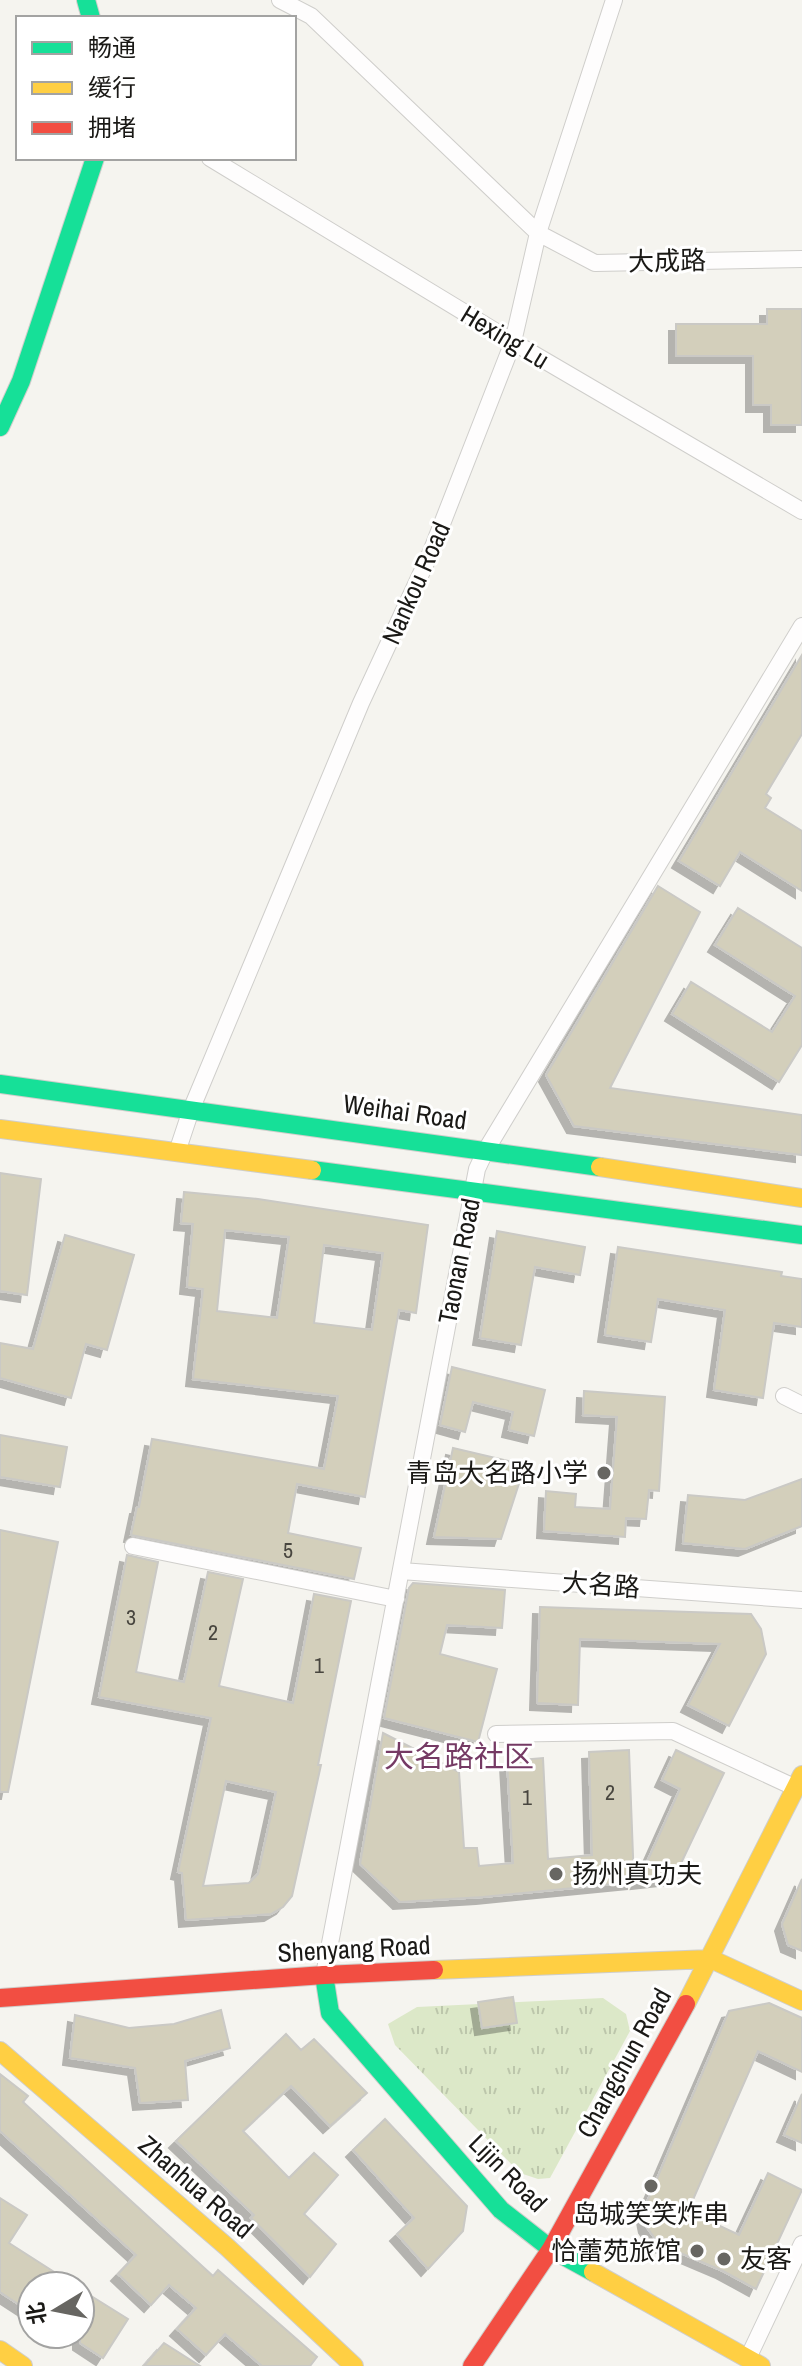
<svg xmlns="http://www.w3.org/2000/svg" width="802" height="2366" viewBox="0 0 802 2366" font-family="'Archivo Narrow','Noto Sans SC',sans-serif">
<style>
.park{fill:url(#park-tufts)}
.building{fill:#d3cfbb;stroke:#cac9c5;stroke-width:2;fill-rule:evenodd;filter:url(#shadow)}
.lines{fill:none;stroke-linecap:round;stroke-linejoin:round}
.street-casing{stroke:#cfcecb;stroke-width:18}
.fast-casing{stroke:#cfcecb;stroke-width:20}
.slow-casing{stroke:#cfcecb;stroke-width:20}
.jam-casing{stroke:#cfcecb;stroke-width:20}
.street{stroke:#fefdfd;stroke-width:16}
.fast{stroke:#16e098;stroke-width:18}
.slow{stroke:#ffcf43;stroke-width:18}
.jam{stroke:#f24e42;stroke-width:18}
.poi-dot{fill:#676662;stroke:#fff;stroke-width:3}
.labels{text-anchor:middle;stroke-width:6;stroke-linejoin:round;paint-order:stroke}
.number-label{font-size:22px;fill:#48463f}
.street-label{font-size:26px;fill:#1a1916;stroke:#fff}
.poi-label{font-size:26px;fill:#1a1916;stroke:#fff;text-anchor:end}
.quarter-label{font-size:30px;fill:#753a64;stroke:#fff}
</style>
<defs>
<pattern id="park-tufts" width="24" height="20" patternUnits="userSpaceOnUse" patternTransform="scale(2)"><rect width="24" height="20" fill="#dce8c8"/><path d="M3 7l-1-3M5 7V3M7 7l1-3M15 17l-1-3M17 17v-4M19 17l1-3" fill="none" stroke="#bcc6ab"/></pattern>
<filter id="shadow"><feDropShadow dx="-7" dy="7" stdDeviation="0" flood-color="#0004"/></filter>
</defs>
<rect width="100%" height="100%" fill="#f5f4ef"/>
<!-- park -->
<path class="park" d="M603,1998L626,2014L630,2031L550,2178L538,2179L520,2173L395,2045L388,2024L417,2007Z"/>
<!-- building -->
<path class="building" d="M767,309H802V425H771V405H753V356H676V324H767Z
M802,655V734L766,794L771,798L765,808L802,831V891L740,852L720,886L679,861Z
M658,886L700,912L610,1088L802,1115V1155L574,1126L546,1075Z
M738,908L802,948V1045L779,1082L672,1014L691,982L772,1032L795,996L715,945Z
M0,1173L41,1179L27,1295L0,1291Z
M184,1192L258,1199L428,1225L416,1313L399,1310L365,1497L297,1484L288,1533L361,1548L354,1579L131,1535L137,1507H139L152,1439L324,1469L338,1396L193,1379L203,1289L187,1287L193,1224L181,1223ZM225,1230L289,1237L277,1318L217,1311ZM324,1245L383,1253L372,1330L314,1323Z
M497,1231L585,1247L580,1275L535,1267L521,1345L480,1338Z
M65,1235L134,1255L107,1350L86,1344L71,1398L0,1378V1343L33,1349Z
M618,1247L782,1272L781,1276L802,1279V1327L774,1323L763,1398L714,1390L725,1310L658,1299L651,1342L605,1335Z
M452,1367L545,1390L534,1436L509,1430L513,1412L473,1402L465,1432L440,1425Z
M584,1391L665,1397L659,1491L649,1490L646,1519L626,1518L625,1537L544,1531L546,1491L576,1494L575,1507L610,1509L617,1417L583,1415Z
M0,1435L67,1447L60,1487L0,1477Z
M453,1448L525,1465L501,1539L434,1537Z
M802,1479V1526L745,1549L683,1543L688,1495L745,1500Z
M0,1530L58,1542L8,1792H0Z
M127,1555L158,1562L136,1672L184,1682L208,1572L243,1579L219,1686L293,1703L314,1594L351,1601L318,1765H321L292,1896L283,1907L271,1914L186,1920L182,1873L178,1872L211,1718L99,1697ZM226,1781L276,1792L258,1874L249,1883L203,1886Z
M413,1583L505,1590L502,1628L447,1625L440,1654L497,1669L478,1742L384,1718L409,1588Z
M540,1607L751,1614L761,1629L766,1654L729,1726L688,1705L720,1644L580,1639L578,1705L537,1703Z
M383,1733L459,1772L464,1848H477L479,1866L513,1863L507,1761L543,1758L548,1859L592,1855L589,1752L629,1750L634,1882L483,1897L400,1902L360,1864Z
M676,1750L724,1773L674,1878L638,1882L680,1789L662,1780Z
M802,1879V1951L788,1945L782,1924Z
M513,1997L517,2023L482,2028L478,2002Z
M769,2003L802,2018V2072L758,2051L688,2211L739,2235L768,2173L802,2190L756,2289L723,2271L659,2244L646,2226L643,2211L729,2011Z
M221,2010L230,2048L185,2061L188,2100L140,2103L135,2068L70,2058L75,2015L129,2028L174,2024Z
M286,2034L301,2050L314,2039L367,2093L330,2126L291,2086L243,2131L289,2178L314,2153L338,2175L304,2214L336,2244L310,2277L251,2218L254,2215L176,2141Z
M0,2074L28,2096L23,2102L213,2276L218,2270L317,2357L310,2366H262L225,2334L206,2355L177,2329L196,2308L169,2285L151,2305L118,2274L136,2255L0,2131Z
M802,2094V2143L784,2135Z
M385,2119L467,2206L463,2231L428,2269L397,2234L414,2218L353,2150Z
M0,2198L27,2215L9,2243L76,2286H32V2313L0,2292Z
M80,2289L128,2319L103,2358L80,2343Z
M164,2343L200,2366H144Z"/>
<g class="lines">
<!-- street casing -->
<g class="street-casing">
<path id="street" d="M280,0L311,16L538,233L595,263L802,259
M210,158L513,342L802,511
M177,1152L191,1110L361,703L431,552L513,342L538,233L614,0
M784,1396L802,1405
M133,1546L396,1599
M401,1571L802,1600
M496,1734L673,1731L796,1788
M324,1975L477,1169L486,1150L802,626
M748,2358L802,2244"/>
</g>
<!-- fast casing -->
<g class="fast-casing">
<path id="fast" d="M86,0L91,18
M0,427L21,381L95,158
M0,1084L600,1167
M312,1170L802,1235
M324,1975L330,2013L501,2210L551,2249L593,2272"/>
</g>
<!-- slow casing -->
<g class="slow-casing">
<path id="slow" d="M0,1129L312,1170
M600,1167L802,1198
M434,1970L711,1959L802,2001
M686,2004L802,1775
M0,2051L227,2247L354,2366
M593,2272L761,2366
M0,2350L23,2366"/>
</g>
<!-- jam casing -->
<g class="jam-casing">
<path id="jam" d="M0,1998L324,1975L434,1970
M472,2366L551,2249L686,2004"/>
</g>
<!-- street -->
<use href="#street" class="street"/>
<!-- fast -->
<use href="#fast" class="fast"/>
<!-- slow -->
<use href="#slow" class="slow"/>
<!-- jam -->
<use href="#jam" class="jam"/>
</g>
<!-- markers -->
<g class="poi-dot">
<circle cx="604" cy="1473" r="8"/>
<circle cx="556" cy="1874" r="8"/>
<circle cx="651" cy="2186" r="8"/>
<circle cx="697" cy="2251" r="8"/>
<circle cx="724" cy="2259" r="8"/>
</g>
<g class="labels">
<!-- number labels -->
<g class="number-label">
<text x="288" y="1558">5</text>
<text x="131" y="1625">3</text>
<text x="213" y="1640">2</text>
<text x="319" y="1673">1</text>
<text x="610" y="1800">2</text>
<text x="527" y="1805">1</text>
</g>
<!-- street labels -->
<g class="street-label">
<text transform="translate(667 261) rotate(-1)" y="9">大成路</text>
<text transform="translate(505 337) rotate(31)" y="9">Hexing Lu</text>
<text transform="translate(416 583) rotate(-66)" y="9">Nankou Road</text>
<text transform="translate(405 1112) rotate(8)" y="9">Weihai Road</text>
<text transform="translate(459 1261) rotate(-79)" y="9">Taonan Road</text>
<text transform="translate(601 1585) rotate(4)" y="9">大名路</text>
<text transform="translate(354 1949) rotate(-3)" y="9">Shenyang Road</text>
<text transform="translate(624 2063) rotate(-61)" y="9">Changchun Road</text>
<text transform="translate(508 2173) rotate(45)" y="9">Lijin Road</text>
<text transform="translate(196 2187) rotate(41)" y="9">Zhanhua Road</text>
</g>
<!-- poi labels -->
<g class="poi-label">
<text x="588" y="1482">青岛大名路小学</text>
<text x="572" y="1883" text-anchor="start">扬州真功夫</text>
<text x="651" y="2223" text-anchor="middle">岛城笑笑炸串</text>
<text x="681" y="2260">恰蕾苑旅馆</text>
<text x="740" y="2268" text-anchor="start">友客</text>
</g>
<!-- quarter labels -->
<g class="quarter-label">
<text x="459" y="1767">大名路社区</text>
</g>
</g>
<!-- legend -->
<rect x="16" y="16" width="280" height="144" fill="#ffffff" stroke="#a3a3a2" stroke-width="2"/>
<rect x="32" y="42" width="40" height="12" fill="#16e098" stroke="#a3a3a2" stroke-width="2"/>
<text x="88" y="56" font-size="24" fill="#1a1916">畅通</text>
<rect x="32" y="82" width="40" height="12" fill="#ffcf43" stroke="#a3a3a2" stroke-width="2"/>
<text x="88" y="96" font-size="24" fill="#1a1916">缓行</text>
<rect x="32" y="122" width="40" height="12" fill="#f24e42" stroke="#a3a3a2" stroke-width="2"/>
<text x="88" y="136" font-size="24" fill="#1a1916">拥堵</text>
<!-- north arrow -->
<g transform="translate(56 2310) rotate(260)"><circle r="38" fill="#ffffff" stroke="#a3a3a2" stroke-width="2"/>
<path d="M0-6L14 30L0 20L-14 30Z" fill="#676662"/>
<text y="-12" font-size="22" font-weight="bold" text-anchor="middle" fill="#1a1916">北</text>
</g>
</svg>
